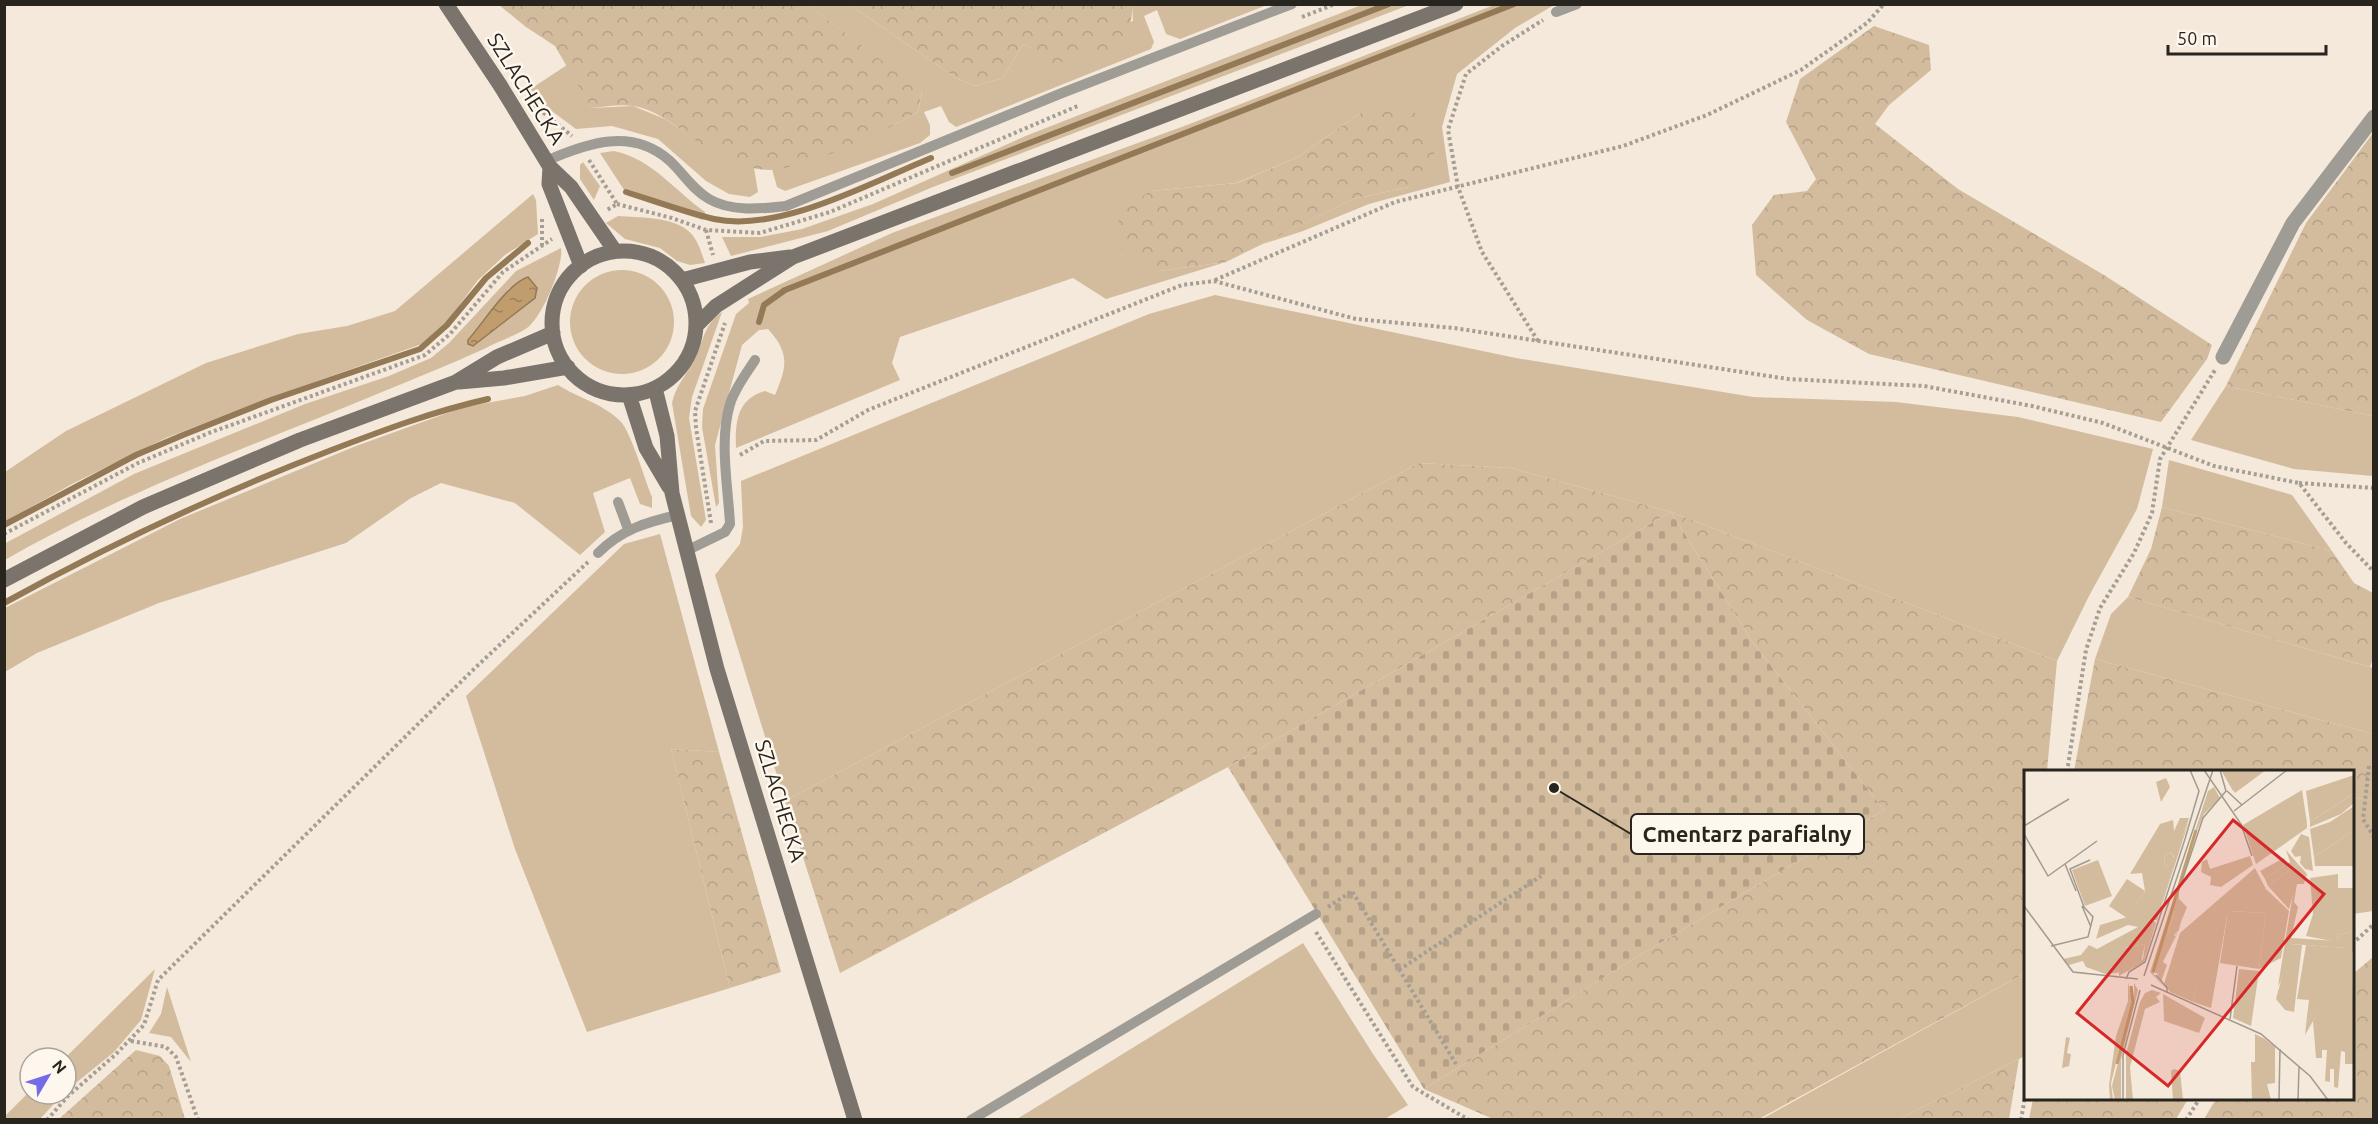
<svg xmlns="http://www.w3.org/2000/svg" width="2378" height="1124" viewBox="0 0 2378 1124" font-family="Ubuntu,sans-serif">
<style>
.green{fill:#d3bc9e;fill-rule:evenodd}
.forest{fill:url(#forest-crowns)}
.cemetery{fill:url(#cemetery-stones)}
.water{fill:url(#water-ripples);stroke:#937956;stroke-width:1.5}
.lines{fill:none;stroke-linecap:round;stroke-linejoin:round}
.stream{stroke:#937956;stroke-width:6}
.path{stroke:#a79e93;stroke-width:4;stroke-dasharray:3 3;stroke-linecap:butt}
.lane{stroke:#9f9b95;stroke-width:10}
.street{stroke:#9f9b95;stroke-width:15}
.secondary{stroke:#7b746c;stroke-width:15}
.labels{text-anchor:middle;stroke-width:5;stroke-linejoin:round;paint-order:stroke}
.street-label{font-size:21px;fill:#28241e;stroke:#fef7ee}
.inset-river{fill:none;stroke:#c19d6e;stroke-width:3}
.inset-road{fill:none;stroke:#a29a8f;stroke-width:1.5}
.view{fill:#d62828;fill-opacity:0.15;stroke:#d62828;stroke-width:3}
.inset-edge{fill:none;stroke:#28241e;stroke-width:3}
.leader{fill:none;stroke:#28241e;stroke-width:2}
.callout-dot{fill:#28241e;stroke:#fef7ee;stroke-width:2}
.callout{fill:#fef7ee;stroke:#28241e;stroke-width:2}
.callout-label{font-size:22px;text-anchor:middle;font-weight:bold;fill:#28241e}
</style>
<defs>
<pattern id="forest-crowns" width="20" height="18" patternUnits="userSpaceOnUse" patternTransform="scale(1.5)"><rect width="20" height="18" fill="#d3bc9e"/><path d="M2 6a3 3 0 1 1 6 0M12 15a3 3 0 1 1 6 0" fill="none" stroke="#b5a188"/></pattern>
<pattern id="cemetery-stones" width="16" height="16" patternUnits="userSpaceOnUse" patternTransform="scale(1.5)"><rect width="16" height="16" fill="#d3bc9e"/><path d="M2 7V4a2 2 0 0 1 4 0v3zM10 15v-3a2 2 0 0 1 4 0v3z" fill="#b5a188"/></pattern>
<pattern id="water-ripples" width="26" height="14" patternUnits="userSpaceOnUse" patternTransform="scale(1.5)"><rect width="26" height="14" fill="#c19d6e"/><path d="M2 4q2-2 4 0t4 0M15 11q2-2 4 0t4 0" fill="none" stroke="#9d805a"/></pattern>
</defs>
<rect width="100%" height="100%" fill="#f4e9da"/>
<!-- green -->
<path class="green" d="M1364,4L1409,5L933,187L828,231L731,256L722,237H761L802,229L873,204L1028,135Z
M808,5H850L956,78L975,86L1003,78L1023,44L1031,48L1133,21L1132,5H1267L1180,39L1166,34L1157,10L1144,16L1154,42L1151,49L956,127L949,122L941,106L924,112L930,125V135L920,143L785,191L777,187L772,169L754,168L758,192L750,197L729,194L706,181L658,139L612,126L576,129L526,92L567,65L591,108L633,106L665,119L714,152L896,124L918,112L922,92Z
M1494,5H1554L1515,28L1457,74L1442,127L1450,182L1369,204L1303,231L1260,245L1353,199L1409,187L1359,114L1298,157L1236,183L1150,191L1159,271L1226,262L1106,299L1073,278L900,337L892,363L900,380L736,448C735,422 737,399 765,391L775,395C787,367 790,353 768,329L759,330L742,345L715,445L719,503L716,507L702,427L703,409L736,314L749,303L748,299L892,233L1187,125Z
M614,151C652,159 674,190 705,212L703,220L628,196L600,153Z
M583,162L600,186L594,200L580,179V165Z
M533,194L536,200L538,234L505,255L478,280L449,319L422,344L275,396L166,438L72,484L5,522V472L66,431L206,363L298,334L347,326L395,311Z
M618,216C638,218 670,216 687,230C697,237 701,251 705,263L690,265L677,261L660,248L625,239L606,223Z
M561,248C564,265 542,318 527,328C515,336 499,341 486,348C451,364 416,378 382,392C257,444 120,493 5,560L4,544L134,474L305,404L389,376L431,358L449,343L516,271ZM509,288L535,298L473,346L468,340Z
M570 322a52 52 0 1 1 104 0a52 52 0 1 1-104 0Z
M1215,295L1516,358L1753,397L1896,402L2018,417L2153,449L2137,509L2090,594L2057,661L1671,512L1511,468L1419,463L785,801L715,575L740,544L743,527L741,481L1149,314Z
M722,312L692,397L689,418L706,520L701,527L691,516L672,403C676,384 688,374 696,356C704,339 705,323 722,312Z
M558,385C578,398 605,404 622,423C632,436 645,480 652,497V508L640,504L630,478L593,493L605,532L580,555L515,503L441,483L411,498L346,543L159,603L37,653L5,672V608L180,519L356,446L464,407L525,396Z
M2226,386L2373,416V476L2294,469L2191,440Z
M2169,460L2292,495L2332,551L2162,507Z
M660,534L719,752L671,749L730,988L587,1032L515,849L466,696L624,544Z
M2128,597L2373,668V734L2095,659L2111,614Z
M2373,798V911L2353,914V799Z
M1303,943L1373,1054L1408,1105L1383,1120L1017,1119Z
M155,969L141,1020L114,1052L66,1091L65,1058Z
M2025,973V1056L1899,1119L1760,1120Z
M167,987L191,1062L171,1037L149,1033L161,1014Z
M30,1091V1094H63L40,1119H5V1116Z"/>
<!-- forest -->
<path class="forest" d="M499,5H808L922,91L918,112C880,133 811,168 769,170C750,170 728,160 712,151C687,137 662,110 633,106C620,104 604,107 591,108L555,46L526,27Z
M850,5H1132C1135,54 1082,61 1043,64L1031,48L1023,44L1003,78L975,86L956,78Z
M1874,26L1929,45L1931,70L1889,105L1875,124L1958,189L2104,275L2212,345L2207,359L2161,422L1869,354L1807,320L1756,275L1752,225L1774,195L1807,191L1816,179L1786,122L1800,79Z
M1389,104L1417,114L1435,155L1409,187L1353,199L1226,262L1159,271L1121,249L1118,215L1150,191L1237,183L1298,157L1359,114Z
M2373,133V416L2226,386L2306,223Z
M1419,463L1511,468L1671,512L2057,661L2047,771L2026,772L2025,973L1759,1119H1493L1424,1089L1640,955L1884,810L1754,644L1671,512L1228,767L840,973L785,801Z
M2162,507L2332,551L2354,583L2373,593V658L2370,667L2128,597L2151,549Z
M2095,659L2373,734V798L2353,799L2352,772L2074,771Z
M671,749L719,752L781,972L730,988Z
M2373,957V1119H2204L2216,1099L2352,1098L2353,974Z
M136,1050L160,1056L169,1066L185,1119H59Z
M2019,1059L2009,1119H1899Z
M2033,1099V1098L2188,1099L2176,1119H2029Z"/>
<!-- cemetery -->
<path class="cemetery" d="M1671,512L1754,644L1884,810L1640,955L1424,1089L1228,767Z"/>
<!-- water -->
<path class="water" d="M528,277L537,288L535,298L473,346L468,344V340C484,322 507,284 528,277Z"/>
<g class="lines">
<!-- stream -->
<path class="stream" d="M952,173L1389,4
M626,192C655,201 684,212 714,219C780,233 870,183 931,158
M759,322L764,305L785,290L1514,4
M4,525L136,455L183,435L271,400L420,349L447,325L486,278L528,243
M4,603C109,545 217,494 329,451C381,431 434,411 488,399"/>
<!-- path -->
<path class="path" d="M1302,17L1335,4
M534,105L572,136
M589,160L617,204L607,210
M617,204L672,218L706,230L760,233L830,212L1080,105
M542,219V245
M706,230L713,255
M1215,280L1395,202L1623,146L1707,115L1801,70L1867,23L1884,4
M1538,341L1482,252L1458,187L1448,130L1466,74L1502,46L1543,20
M740,455L764,441L816,440L868,410L1182,285L1214,281L1356,319L1454,328L1788,379L1924,386L2032,406L2103,423L2214,466L2299,483L2346,543L2374,572
M2299,483L2374,488
M711,523L696,428L695,411L725,323
M4,534L138,463L209,433L425,355L450,334L503,272L552,239
M2369,766L2363,819L2374,837
M2067,772L2086,650L2100,608L2134,553L2152,513L2160,459L2215,370
M1328,907L1352,891L1456,1064
M1316,932L1413,1087L1469,1120
M2352,944L2374,924
M1399,970L1541,876
M131,1041L166,1047L176,1057L198,1120
M47,1120L68,1096L115,1055L144,1025L158,980L475,668L588,562
M2021,1120L2026,1091
M2186,1120L2200,1098"/>
<!-- lane -->
<path class="lane" d="M1556,12L1577,4
M546,161C587,143 632,127 670,161C683,173 693,190 709,199C731,212 761,209 786,206L1062,93L1292,4
M618,502L628,529
M686,551L725,532L730,524C728,486 719,441 730,404C735,388 746,374 755,360
M598,553C621,530 646,522 678,515
M971,1120L1316,914"/>
<!-- street -->
<path class="street" d="M2223,357L2293,223L2374,117"/>
<!-- secondary -->
<path class="secondary" d="M446,4L500,85L550,167L571,187L615,251
M550,167L549,184L581,266
M552 323a72 72 0 1 1 144 0a72 72 0 1 1-144 0Z
M682,280L750,262L790,257
M696,326L716,306L793,257L1456,4
M459,382L504,378L568,367
M655,388L667,436L672,493L717,669L855,1120
M629,395L646,448L669,487
M4,580L143,507L300,440L456,382L497,357L553,333"/>
</g>
<g class="labels">
<!-- street labels -->
<g class="street-label">
<text transform="translate(526 89) rotate(58)" y="7">SZLACHECKA</text>
<text transform="translate(780 801) rotate(73)" y="7">SZLACHECKA</text>
</g>
</g>
<!-- overview -->
<g transform="translate(2024 770)">
<rect width="330" height="330" fill="#f4e9da"/>
<path d="M197,0H222V2L209,21ZM190,17L196,28L180,44L168,73L155,122V129L163,137L155,157L158,146L151,140L144,162L151,166L155,160L139,192L143,195L137,212L133,203H129L141,218L126,202L184,21ZM330,23V33L317,44L286,57V52ZM330,36V60L290,87L286,59L306,52ZM166,48L133,150H129L132,153L120,192L95,206V201L119,189L121,174L101,178L125,166L129,158L127,149L135,140L149,99L145,95L140,97L141,85L147,82L150,88ZM283,53V58L232,94L230,88L243,77ZM277,64L285,67L289,101L281,99L276,93L277,86L271,87L267,81ZM262,80L274,94L244,116L241,109L266,92ZM74,90L88,126L61,136L48,100ZM277,97L283,104L280,114H273L270,132L274,137L267,168L313,171L314,165L330,161V179L281,265L282,255L322,178L268,174L263,200L254,216L272,105ZM231,98L242,119L184,158L169,232L146,222L140,214L156,163ZM103,109L121,121L103,148L85,136ZM215,199L235,201L227,256L209,248ZM104,212L108,231L87,313L89,330H86L85,315L92,266L104,231ZM110,213L114,220L97,290V330H91L88,316L110,231ZM128,220L137,223L132,227L136,232L121,239L106,297L109,330H102V284L116,232L121,223ZM139,224L181,248L175,263L140,251ZM241,269L251,277V313L243,314L247,330H241Z" fill="#d3bc9e"/>
<path d="M222,0H242L211,23L208,18ZM330,5V23L286,52L282,21ZM142,8L146,17L137,32L132,12ZM278,20L283,53L230,88L219,55ZM156,48H165L151,89L147,82L141,85L140,97L148,94L149,99L135,141L127,149L129,158L124,169L101,178L121,174L117,192L100,202L81,204L62,197L59,191L45,195L39,189L57,185L65,175L73,179L114,157L104,155L72,169L76,155L103,147L121,121L118,103L106,104L136,54L149,50L150,61ZM330,60V96H291L290,87ZM226,86L229,95L197,117L186,115L187,107L177,102L178,92L183,89L186,99ZM260,88L263,94L241,109L236,101ZM274,94L277,97L265,139L244,116ZM314,104V118H330V161L314,165L313,172L282,166L289,144L286,108ZM242,119L265,141L257,188L235,199L242,143L204,141L187,238L169,232L183,158L204,141ZM160,136L155,160L147,168L144,162L152,137ZM267,174L278,175L270,242L261,240L252,229ZM282,175L323,178L282,255L285,230L273,229ZM328,178L330,294H321V282L317,281L314,318L310,317V299H306V312L301,311L303,280H298V288H292L289,251ZM231,264L241,269V330H228L227,292H231ZM42,267L46,268L43,283L47,284L45,296L38,298ZM150,299L156,301L159,330H149L147,301Z" fill="#d3bc9e"/>
<path d="M204,141L242,143L235,199L196,193Z" fill="#d3bc9e"/>
<path class="inset-river" d="M129,202L172,60M93,294L109,232L107,216"/>
<path class="inset-road" d="M180,0L217,54L228,86M203,21L218,35M210,41L263,0M0,56L45,29M0,64L24,106L73,71M41,94L52,121M156,117L179,48L202,21L196,0M0,136L49,202L114,209M58,136L67,157M27,176L64,167L69,147L60,137L46,99L66,90M132,205L143,218V223M120,206L189,0M102,209L105,202L121,192L161,69L175,21L166,0M127,215L237,264L286,306L304,330M206,249L213,196M99,330V285L116,220M255,330L256,279M274,330L275,297"/>
<path class="view" d="M209,50L300,124L144,316L53,243Z"/>
<rect width="330" height="330" class="inset-edge"/>
</g>
<!-- callouts -->
<path class="leader" d="M1554 788L1631 834"/>
<circle class="callout-dot" cx="1554" cy="788" r="6"/>
<rect class="callout" x="1631" y="814" width="233" height="40" rx="6"/>
<g class="callout-label">
<text x="1747" y="842">Cmentarz parafialny</text>
</g>
<!-- border -->
<rect width="2378" height="1124" fill="none" stroke="#28241e" stroke-width="12"/>
<!-- north arrow -->
<g transform="translate(48 1076) rotate(51)"><circle r="28" fill="#fef7ee" stroke="#a8a39b" stroke-width="1.5"/>
<path d="M0-4.5L10 22L0 15L-10 22Z" fill="#766be6"/>
<text y="-9" font-size="16" font-weight="bold" text-anchor="middle" fill="#28241e">N</text>
</g>
<!-- scale -->
<path d="M2168 45v9h158v-9" fill="none" stroke="#28241e" stroke-width="3"/>
<text x="2177" y="45" font-size="18" fill="#28241e" stroke="#fef7ee" stroke-width="4.5" paint-order="stroke">50 m</text>
</svg>
